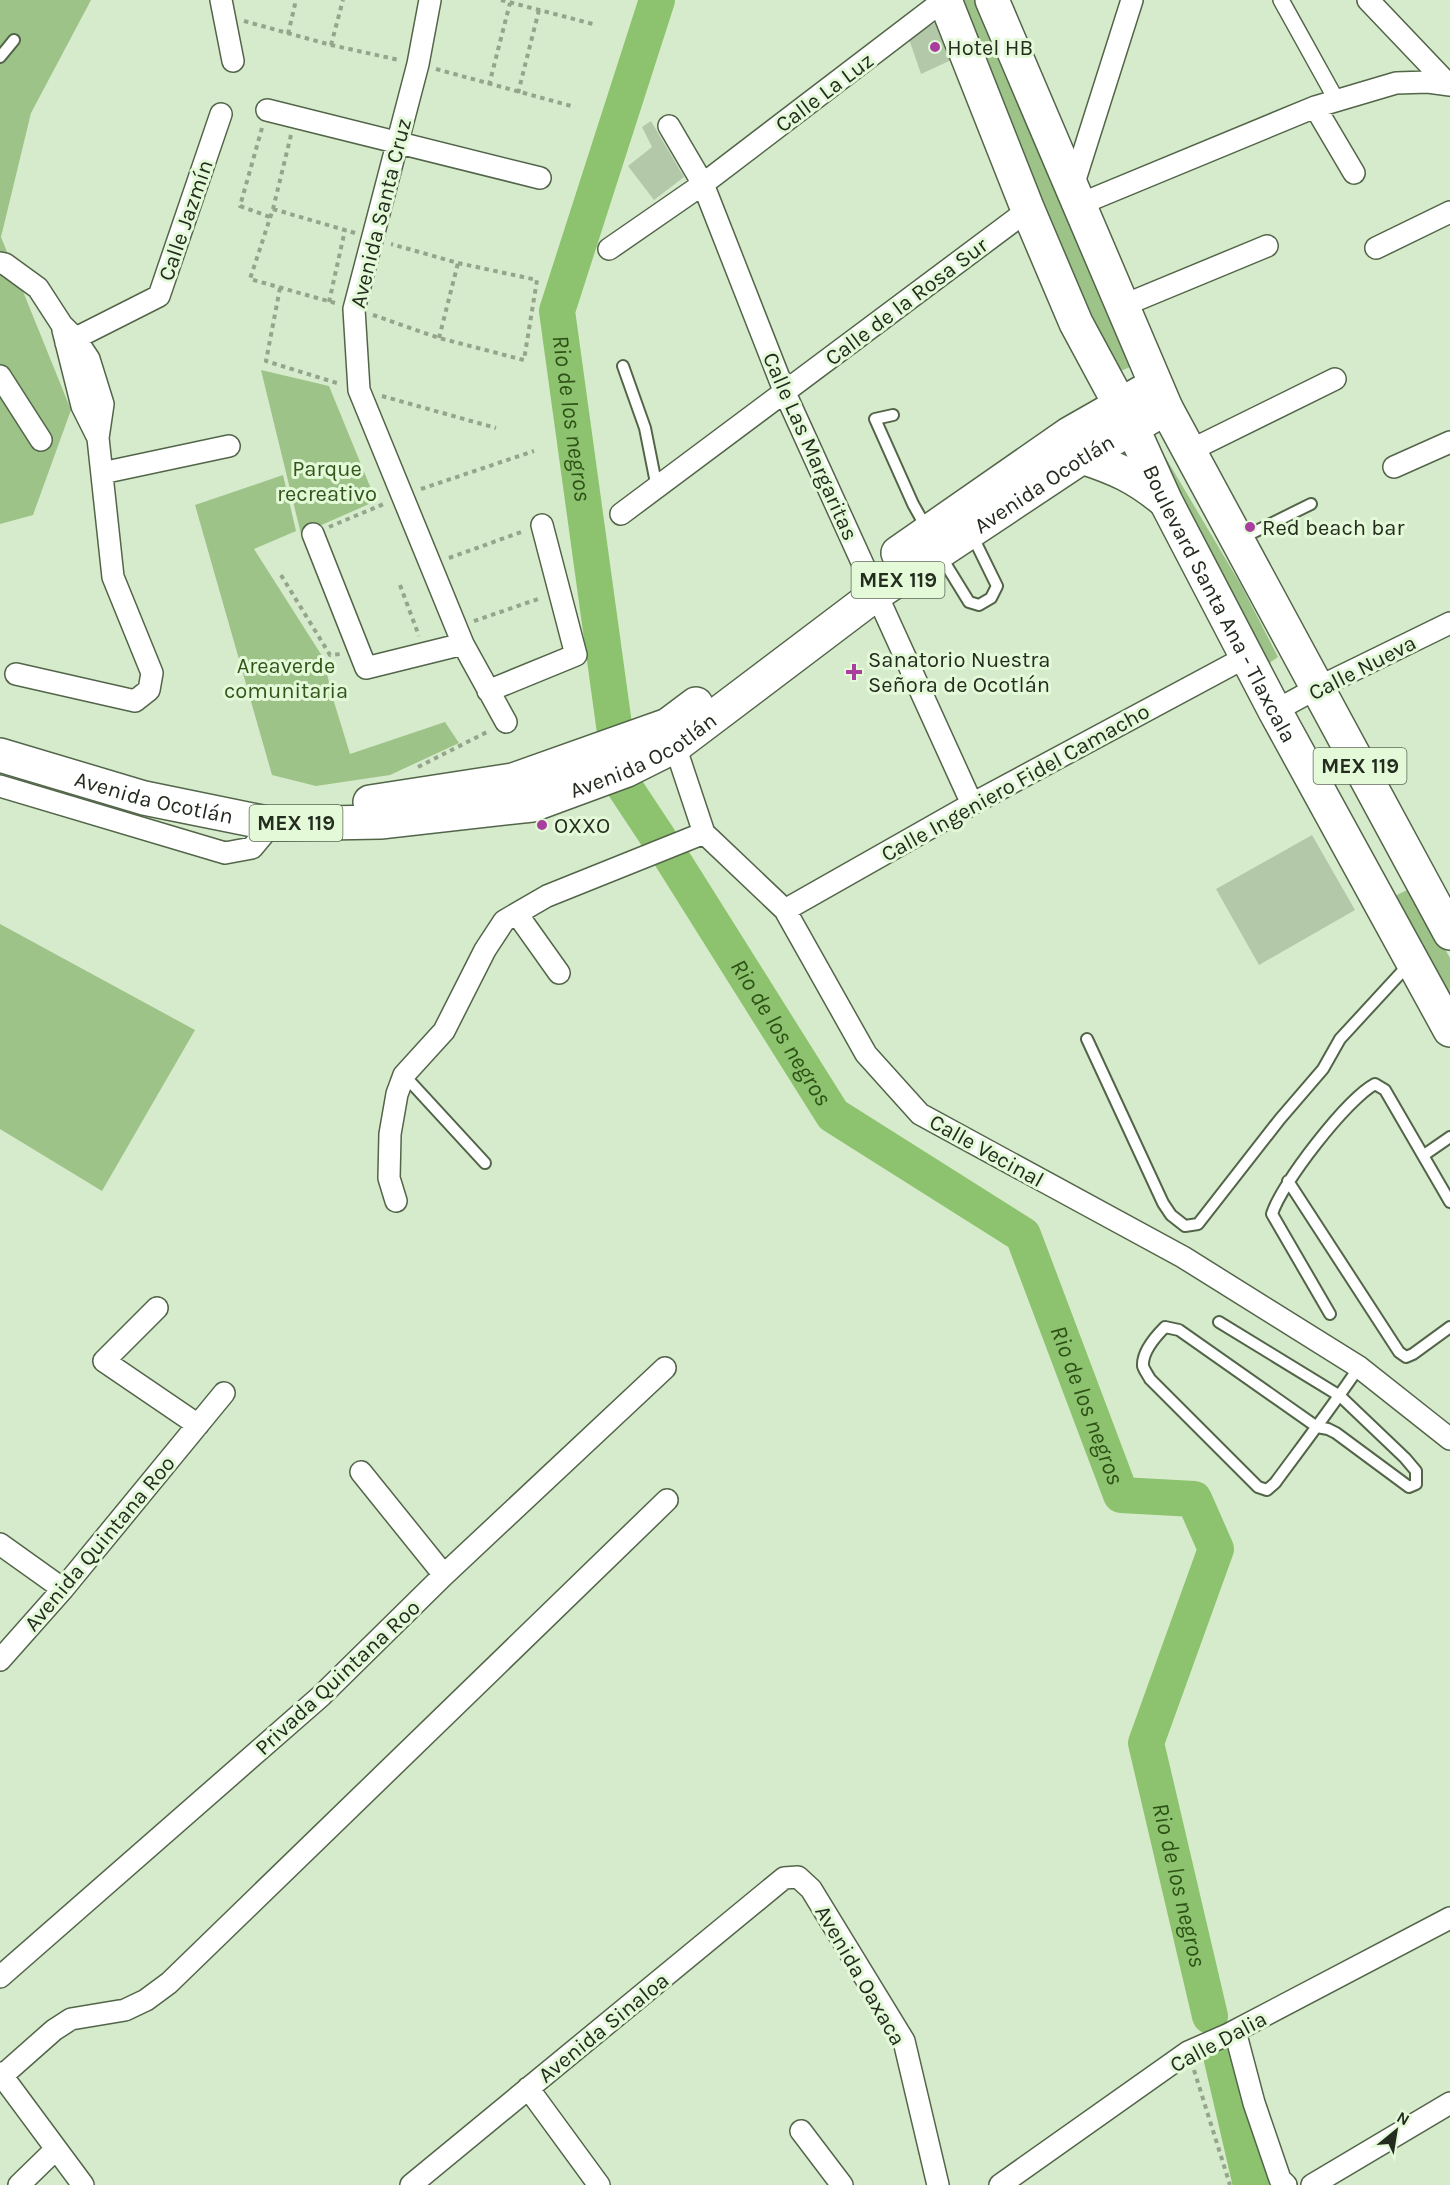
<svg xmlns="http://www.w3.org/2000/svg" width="1450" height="2185" viewBox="0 0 1450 2185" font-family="Karla,sans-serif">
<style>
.green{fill:#9dc389}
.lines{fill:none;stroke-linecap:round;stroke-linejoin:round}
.river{stroke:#8dc36e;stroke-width:36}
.building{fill:#b3c8a8}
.service-casing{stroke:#526549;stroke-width:14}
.pedestrian-casing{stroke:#526549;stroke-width:18}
.minor-casing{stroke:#526549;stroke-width:24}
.primary-casing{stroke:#526549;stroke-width:36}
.path{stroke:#95a58c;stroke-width:4;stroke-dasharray:4.5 4.5;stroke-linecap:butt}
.service{stroke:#fff;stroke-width:10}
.pedestrian{stroke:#fff;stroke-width:15}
.minor{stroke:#fff;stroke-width:21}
.primary{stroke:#fff;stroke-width:33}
.poi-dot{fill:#a93e9e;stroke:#e3f9d8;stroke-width:2}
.labels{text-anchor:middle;stroke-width:6;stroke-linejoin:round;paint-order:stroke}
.shield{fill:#e3f9d8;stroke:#5d6a57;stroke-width:1.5}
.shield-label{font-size:21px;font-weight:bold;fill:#242c20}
.poi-label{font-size:22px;fill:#242c20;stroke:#e3f9d8;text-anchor:start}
.street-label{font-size:22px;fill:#242c20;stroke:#e3f9d8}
.park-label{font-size:22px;fill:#32551b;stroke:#e3f9d8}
.water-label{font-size:24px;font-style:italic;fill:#2e5117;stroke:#e3f9d8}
</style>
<rect width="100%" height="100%" fill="#d6ebcb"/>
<!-- green -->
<path class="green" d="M0,0H91L31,113L1,237L71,410L33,515L0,524Z
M956,0H981L1138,364L1115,373L1091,320L1041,198Z
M261,370L329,386L376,501L301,534Z
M1154,438L1241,585L1278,657L1265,666L1149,439Z
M283,475L296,531L254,549L324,659L331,692L350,754L445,722L459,743L390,775L316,786L272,775L195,505Z
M1411,888L1450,958V1002L1393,897Z
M0,924L195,1030L102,1191L0,1129Z"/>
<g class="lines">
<!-- river -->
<g class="river">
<path id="s1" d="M657,0L557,311L622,783L659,839"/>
<path id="s2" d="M671,857L833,1115L1023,1235L1121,1495L1194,1499L1216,1549L1146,1743L1210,2016"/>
<path d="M1222,2060L1251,2185"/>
</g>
</g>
<!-- building -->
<path class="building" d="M946,16L962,55L921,74L909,39Z
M651,121L684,177L654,200L628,166L652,147L642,127Z
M1312,835L1355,910L1259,965L1216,889Z"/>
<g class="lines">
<!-- service casing -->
<g class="service-casing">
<path id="service" d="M0,57L14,40
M623,366L645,428L657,488
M893,415L875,419L913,504L927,529
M1240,539L1311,504
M940,555L969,602L979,605L991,598L997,586L972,535
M1087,1039L1163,1203L1171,1215L1185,1226L1198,1224L1280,1119L1323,1069L1340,1039L1410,963
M404,1075L485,1163
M1424,1155L1450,1137
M1288,1181L1399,1352L1406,1357L1413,1354L1450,1327
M1330,1314L1272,1214C1281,1184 1347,1099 1375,1084L1385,1090L1450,1202
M1219,1322L1340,1396L1405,1458L1416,1471V1484L1409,1487L1336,1433L1328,1429L1317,1427L1179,1330L1165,1327C1156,1336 1142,1352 1143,1366C1144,1370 1148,1375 1150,1379L1258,1487L1267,1490L1275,1483C1303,1445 1332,1407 1359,1367"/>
</g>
<!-- pedestrian casing -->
<g class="pedestrian-casing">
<path id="pedestrian" d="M1281,0L1337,101"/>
</g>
<!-- minor casing -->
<g class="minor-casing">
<path id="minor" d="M221,0L233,61
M430,0L418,64L354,309L359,390L463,644L506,722
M1368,0L1448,84
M1315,107L1354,173
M267,110L540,178
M669,126L703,184L785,393L972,804
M1072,189L1132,0
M1078,205L1315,107L1396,83L1428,82L1450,85
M1376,248L1450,212
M609,249L703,184L944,0
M0,263L5,264L38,288L62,325L75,338L89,359L103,404L98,438L113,577L152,673L149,690L135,701L16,674
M1122,306L1267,246
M63,330L82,406L98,438
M66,343L159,296L221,114
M0,376L41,440
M1189,451L1335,379
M1394,467L1450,442
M102,473L229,446
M621,514L1028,210
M313,534L366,668L463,644
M488,691L576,655L542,525
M1275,711L1317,688L1450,623
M671,734L704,833L785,910L866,1054L920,1114L1183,1257L1359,1367L1450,1439
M0,786L225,853L252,848L272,824
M785,910L972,804L1246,657
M517,914L559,973
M396,1201L389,1178L390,1134L397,1094L404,1075L444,1031L485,950L504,921L547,896L704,833
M157,1308L104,1361L198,1425
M361,1472L444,1575
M0,1544L63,1589
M0,1660L63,1589L224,1393
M0,1977L321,1696L444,1575L665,1368
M1235,2031L1254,2103L1280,2179L1286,2185
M0,2073L83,2185
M2,2076L54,2030L71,2019L125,2010L146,2000L169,1983L667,1500
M528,2088L599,2185
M801,2131L842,2185
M19,2185L56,2149
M411,2185L784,1878L798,1877L811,1889L904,2041L938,2185
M1000,2185L1188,2052L1229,2034L1450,1918
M1312,2185L1450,2103"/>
</g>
<!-- primary casing -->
<g class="primary-casing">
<g id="primary">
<path id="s3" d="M945,0L1028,210L1076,323L1132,427L1166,502L1275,711L1450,1030"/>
<path d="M992,0L1166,408L1450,933"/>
<path d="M1082,457C1116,468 1136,477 1164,500"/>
<path d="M898,553L1069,434L1155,385"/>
<path id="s4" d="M0,755L144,798L272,824L380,822L532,805L627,770L675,746L876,594L1082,457L1166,408"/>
<path d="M370,802L513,780L668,725L696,704"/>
</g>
</g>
<!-- path -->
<path class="path" d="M501,0L593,24
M244,21L331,45L399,60
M288,34L296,0
M331,45L343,0
M436,69L575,107
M489,85L510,3
M518,93L539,10
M262,128L240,206L270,217
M291,135L273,209L250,279L335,303
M273,209L355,233
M280,288L266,361L340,384
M329,302L345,230
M373,315L439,338L524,360L537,280L458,263L391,244
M439,338L458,263
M382,396L496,428
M421,489L534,451
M329,527L386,503
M449,558L524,531
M281,575L330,655L341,654
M400,585L419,636
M474,621L541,598
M418,767L489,731
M1194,2070L1230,2185"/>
<!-- service -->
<use href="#service" class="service"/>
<!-- pedestrian -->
<use href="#pedestrian" class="pedestrian"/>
<!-- minor -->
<use href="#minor" class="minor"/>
<!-- primary -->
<use href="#primary" class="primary"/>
</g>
<!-- markers -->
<g class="poi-dot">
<circle cx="935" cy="47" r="6"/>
<circle cx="1250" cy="527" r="6"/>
<path d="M851 663h6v6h6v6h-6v6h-6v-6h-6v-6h6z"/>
<circle cx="542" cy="825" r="6"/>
</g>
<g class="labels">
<!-- shield labels -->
<g class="shield">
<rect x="851.5" y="562" width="93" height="36" rx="4.5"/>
<rect x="1313.5" y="748" width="93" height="36" rx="4.5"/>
<rect x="249.5" y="805" width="93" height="36" rx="4.5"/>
</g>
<g class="shield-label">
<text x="898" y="587">MEX 119</text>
<text x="1360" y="773">MEX 119</text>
<text x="296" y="830">MEX 119</text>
</g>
<!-- poi labels -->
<g class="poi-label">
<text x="947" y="55">Hotel HB</text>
<text x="1262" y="535">Red beach bar</text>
<text x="868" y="667">Sanatorio Nuestra<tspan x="868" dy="25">Señora de Ocotlán</tspan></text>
<text x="554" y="833">OXXO</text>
</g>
<!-- street labels -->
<g class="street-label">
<text transform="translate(824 92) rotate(-37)" y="8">Calle La Luz</text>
<text transform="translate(380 213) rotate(-76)" y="8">Avenida Santa Cruz</text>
<text transform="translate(185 220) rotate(-71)" y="8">Calle Jazmín</text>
<text transform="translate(906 301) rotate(-37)" y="8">Calle de la Rosa Sur</text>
<text transform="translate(811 446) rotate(66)" y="8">Calle Las Margaritas</text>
<text dy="8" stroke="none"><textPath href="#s4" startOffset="1150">Avenida Ocotlán</textPath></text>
<text dy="8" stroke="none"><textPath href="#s3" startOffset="664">Boulevard Santa Ana - Tlaxcala</textPath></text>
<text transform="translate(1362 667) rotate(-27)" y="8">Calle Nueva</text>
<text dy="8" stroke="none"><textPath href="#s4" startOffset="664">Avenida Ocotlán</textPath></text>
<text transform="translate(1015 782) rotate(-29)" y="8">Calle Ingeniero Fidel Camacho</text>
<text dy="8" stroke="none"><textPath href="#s4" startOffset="160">Avenida Ocotlán</textPath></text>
<text transform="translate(987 1150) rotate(29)" y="8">Calle Vecinal</text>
<text transform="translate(99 1543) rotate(-50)" y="8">Avenida Quintana Roo</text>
<text transform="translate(337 1677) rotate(-43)" y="8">Privada Quintana Roo</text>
<text transform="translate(861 1975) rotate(60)" y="8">Avenida Oaxaca</text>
<text transform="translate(603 2027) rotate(-39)" y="8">Avenida Sinaloa</text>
<text transform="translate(1218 2041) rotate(-28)" y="8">Calle Dalia</text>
</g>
<!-- park labels -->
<g class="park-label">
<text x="327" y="476">Parque<tspan x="327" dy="25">recreativo</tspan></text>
<text x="286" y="673">Areaverde<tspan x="286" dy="25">comunitaria</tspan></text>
</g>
<!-- water labels -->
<g class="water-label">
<text dy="8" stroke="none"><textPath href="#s1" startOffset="435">Rio de los negros</textPath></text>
<text dy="8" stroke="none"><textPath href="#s2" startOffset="207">Rio de los negros</textPath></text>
<text dy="8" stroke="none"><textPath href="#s2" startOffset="711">Rio de los negros</textPath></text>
<text dy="8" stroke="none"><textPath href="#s2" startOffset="1287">Rio de los negros</textPath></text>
</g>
</g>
<!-- north arrow -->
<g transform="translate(1396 2131) rotate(30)" stroke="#e3f9d8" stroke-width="4.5" paint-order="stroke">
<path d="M0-4.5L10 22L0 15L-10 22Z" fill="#242c20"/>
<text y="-9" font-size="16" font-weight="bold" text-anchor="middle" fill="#242c20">N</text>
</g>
</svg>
